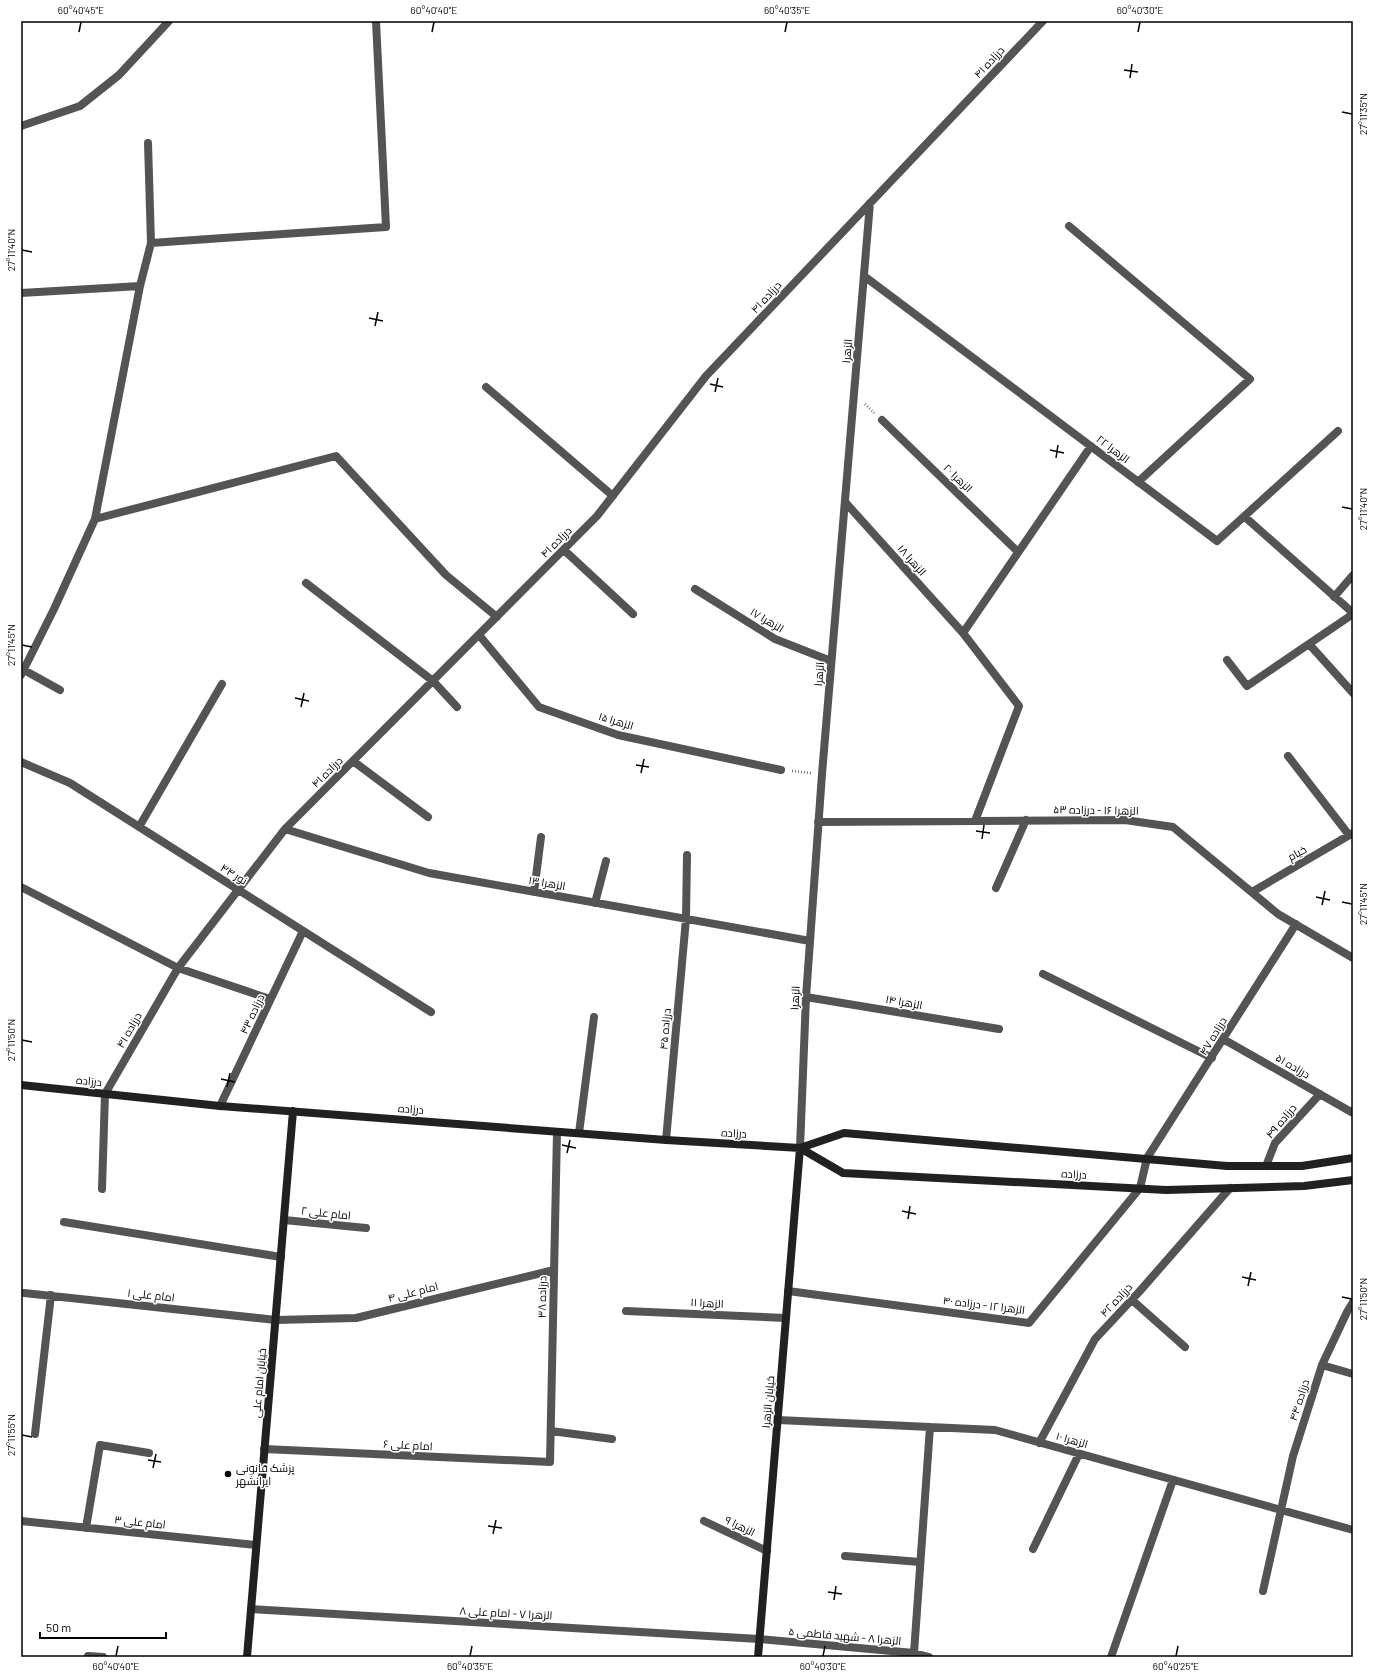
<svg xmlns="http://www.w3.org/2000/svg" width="1374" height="1678" viewBox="0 0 1374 1678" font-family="Barlow,Cairo,sans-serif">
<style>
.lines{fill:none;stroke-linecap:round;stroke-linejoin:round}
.path{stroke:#767676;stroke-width:2.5;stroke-dasharray:1 2;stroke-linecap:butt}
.street{stroke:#545454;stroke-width:8}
.secondary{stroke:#212121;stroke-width:8}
.ticks{fill:none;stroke:#000;stroke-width:1.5}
.poi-dot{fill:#000;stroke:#fff;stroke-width:1.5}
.labels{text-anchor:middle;stroke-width:3;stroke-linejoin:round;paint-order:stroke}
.street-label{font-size:11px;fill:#000;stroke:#fff}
.poi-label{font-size:11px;fill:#000;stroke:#fff;text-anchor:start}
.neatline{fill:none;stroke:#000;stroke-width:1.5}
.ticks-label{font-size:10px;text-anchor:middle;fill:#000}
</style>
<rect width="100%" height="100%" fill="#fff"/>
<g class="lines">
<!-- path -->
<path class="path" d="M865,404L874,413
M792,771L811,773"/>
<!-- street -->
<path class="street" d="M21,126L80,106L119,75L169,21
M148,143L151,243
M1069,226L1250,379L1138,482
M864,276L1217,541L1338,431
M21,293L140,286
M486,387L613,496
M882,420L1018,552
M845,502L963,633
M1245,517L1353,613
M95,519L336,456L446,575L497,617
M564,550L633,614
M306,583L433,681L457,707
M695,589L775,639L831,661
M1334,597L1353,575
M479,635L539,707L618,735L781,770
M1309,644L1353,693
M1227,660L1247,686L1353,614
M24,670L60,690
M21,675L54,609L95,519L140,286L151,243L386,227L376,21
M1288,756L1349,835
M353,761L428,817
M21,762L70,783L431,1012
M975,821L1019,706L963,633L1091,446
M818,822L1125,820L1173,827L1278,914L1353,958
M139,827L222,684
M285,829L429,873L810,941
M21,887L178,968L270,999
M996,888L1026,820
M534,892L541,837
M1252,892L1353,833
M595,903L606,861
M1043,974L1212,1058
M806,997L999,1029
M1223,1039L1353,1113
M220,1106L303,931
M579,1133L594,1017
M666,1140L686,919L687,855
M800,1148L806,997L822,774L870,203
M1266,1166L1275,1143L1320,1094
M102,1189L105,1094L178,968L285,829L597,516L706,376L1043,21
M284,1220L366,1228
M64,1222L281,1257
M788,1291L1029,1323L1140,1188L1147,1158L1296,924
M24,1293L276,1320L356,1318L554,1270
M1132,1300L1185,1347
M626,1311L786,1318
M1322,1365L1353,1374
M778,1420L995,1430L1353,1530
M551,1431L612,1439
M35,1434L51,1295
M1039,1443L1095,1339L1139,1292L1230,1188
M264,1449L550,1462L557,1132
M21,1521L256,1545
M704,1521L767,1551
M86,1528L100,1445L149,1453
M1033,1549L1079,1454
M845,1556L920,1562
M1263,1591L1293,1456L1322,1365L1347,1312L1353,1302
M251,1609L759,1639L914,1653L929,1657
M914,1653L930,1427
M88,1656L103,1657
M1111,1657L1173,1480"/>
<!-- secondary -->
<path class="secondary" d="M21,1085L220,1106L666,1140L800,1148L844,1133L1227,1166H1302L1353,1158
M800,1148L843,1173L1166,1190L1304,1186L1353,1180
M247,1657L293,1111
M758,1657L800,1148"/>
</g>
<!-- ticks -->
<path class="ticks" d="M79,32L81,22M432,32L434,22M785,32L787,22M1138,32L1140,22M1124,70L1138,72M1130,78L1132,64M1342,112L1352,114M22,250L32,252M369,318L383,321M375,326L378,312M710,384L723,387M715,392L718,378M1050,450L1064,453M1056,458L1058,445M1342,507L1352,509M22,645L32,647M295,698L309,701M301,707L304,693M636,765L649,767M641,773L644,759M976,831L990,833M982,839L984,825M1316,897L1330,900M1342,902L1352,904M1322,905L1325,891M22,1040L32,1042M221,1079L235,1082M227,1087L230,1073M562,1145L576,1148M567,1153L570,1140M902,1211L916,1214M908,1219L910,1206M1242,1277L1256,1280M1248,1286L1251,1272M1342,1297L1352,1299M22,1435L32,1437M148,1460L161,1462M153,1468L156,1454M488,1526L502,1528M493,1534L496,1520M828,1592L842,1594M834,1600L836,1586M116,1656L118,1646M470,1656L472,1646M823,1656L825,1646M1176,1656L1178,1646"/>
<!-- markers -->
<circle class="poi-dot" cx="228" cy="1474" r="4"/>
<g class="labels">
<!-- street labels -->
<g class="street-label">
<text transform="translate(989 62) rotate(-47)" y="4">درزاده ۴۱</text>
<text transform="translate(766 297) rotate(-47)" y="4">درزاده ۴۱</text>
<text transform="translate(847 351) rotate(-85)" y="4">الزهرا</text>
<text transform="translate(1113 449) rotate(37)" y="4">الزهرا ۲۲</text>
<text transform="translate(958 478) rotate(44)" y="4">الزهرا ۲۰</text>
<text transform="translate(556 542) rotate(-45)" y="4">درزاده ۴۱</text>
<text transform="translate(912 560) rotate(48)" y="4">الزهرا ۱۸</text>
<text transform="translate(767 620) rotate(31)" y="4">الزهرا ۱۷</text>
<text transform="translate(819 674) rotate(-85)" y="4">الزهرا</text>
<text transform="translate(616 721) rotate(17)" y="4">الزهرا ۱۵</text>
<text transform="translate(327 772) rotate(-45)" y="4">درزاده ۴۱</text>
<text transform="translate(1096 810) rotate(1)" y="4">الزهرا ۱۶ - درزاده ۵۳</text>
<text transform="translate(1297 853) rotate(-30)" y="4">خیام</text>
<text transform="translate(234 874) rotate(32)" y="4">نور ۴۴</text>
<text transform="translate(547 883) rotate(10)" y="4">الزهرا ۱۳</text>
<text transform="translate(795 998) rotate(-87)" y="4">الزهرا</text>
<text transform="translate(904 1002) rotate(10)" y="4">الزهرا ۱۴</text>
<text transform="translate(252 1014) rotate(-65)" y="4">درزاده ۴۳</text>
<text transform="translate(665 1029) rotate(-85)" y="4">درزاده ۴۵</text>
<text transform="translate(129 1030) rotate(-60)" y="4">درزاده ۴۱</text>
<text transform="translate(1213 1036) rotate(-59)" y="4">درزاده ۴۷</text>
<text transform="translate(1293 1066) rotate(30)" y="4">درزاده ۵۱</text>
<text transform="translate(89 1081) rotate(6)" y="4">درزاده</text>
<text transform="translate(411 1109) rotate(4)" y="4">درزاده</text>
<text transform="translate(1281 1121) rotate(-50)" y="4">درزاده ۴۹</text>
<text transform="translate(734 1133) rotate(3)" y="4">درزاده</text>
<text transform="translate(1074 1174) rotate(3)" y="4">درزاده</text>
<text transform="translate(326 1213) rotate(6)" y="4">امام علی ۲</text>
<text transform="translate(413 1292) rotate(-14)" y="4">امام علی ۴</text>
<text transform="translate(151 1295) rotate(6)" y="4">امام علی ۱</text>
<text transform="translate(542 1297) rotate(-89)" y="4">درزاده ۳۸</text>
<text transform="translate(1116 1300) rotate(-47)" y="4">درزاده ۴۲</text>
<text transform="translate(707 1303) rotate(3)" y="4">الزهرا ۱۱</text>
<text transform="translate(984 1305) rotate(7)" y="4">الزهرا ۱۲ - درزاده ۴۰</text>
<text transform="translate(259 1383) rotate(-85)" y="4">خیابان امام علی</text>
<text transform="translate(1299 1400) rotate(-72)" y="4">درزاده ۴۴</text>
<text transform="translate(768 1402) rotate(-85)" y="4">خیابان الزهرا</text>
<text transform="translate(1072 1440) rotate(16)" y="4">الزهرا ۱۰</text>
<text transform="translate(408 1445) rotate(3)" y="4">امام علی ۶</text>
<text transform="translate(140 1522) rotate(6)" y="4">امام علی ۳</text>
<text transform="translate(740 1526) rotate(26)" y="4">الزهرا ۹</text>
<text transform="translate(506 1613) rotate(3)" y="4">الزهرا ۷ - امام علی ۸</text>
<text transform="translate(845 1636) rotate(5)" y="4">الزهرا ۸ - شهید فاطمی ۵</text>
</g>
<!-- poi labels -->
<g class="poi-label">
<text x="236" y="1472">پزشک قانونی<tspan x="236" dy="13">ایرانشهر</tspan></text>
</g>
</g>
<!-- border -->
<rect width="1374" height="1678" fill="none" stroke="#ffffff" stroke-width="44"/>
<!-- scale -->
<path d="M40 1632v6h126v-6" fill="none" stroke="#000000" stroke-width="2"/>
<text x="46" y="1632" font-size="12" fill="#000000" stroke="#ffffff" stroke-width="3" paint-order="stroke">50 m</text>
<rect x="22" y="22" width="1330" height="1634" class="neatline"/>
<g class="ticks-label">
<text x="81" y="14">60°40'45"E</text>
<text x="434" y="14">60°40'40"E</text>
<text x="787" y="14">60°40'35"E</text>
<text x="1140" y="14">60°40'30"E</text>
<text transform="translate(1363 114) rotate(-90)" y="4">27°11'35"N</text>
<text transform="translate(11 250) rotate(-90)" y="4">27°11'40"N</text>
<text transform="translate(1363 509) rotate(-90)" y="4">27°11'40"N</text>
<text transform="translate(11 645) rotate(-90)" y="4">27°11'45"N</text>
<text transform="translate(1363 904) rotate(-90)" y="4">27°11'45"N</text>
<text transform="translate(11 1040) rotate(-90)" y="4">27°11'50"N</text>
<text transform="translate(1363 1299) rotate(-90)" y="4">27°11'50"N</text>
<text transform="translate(11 1435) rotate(-90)" y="4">27°11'55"N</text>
<text x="116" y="1670">60°40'40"E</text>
<text x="470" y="1670">60°40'35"E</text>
<text x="823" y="1670">60°40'30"E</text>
<text x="1176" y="1670">60°40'25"E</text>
</g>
</svg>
